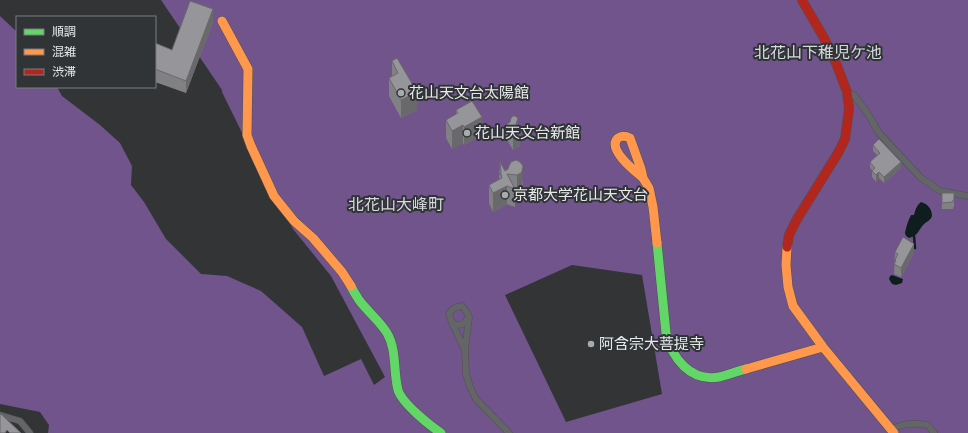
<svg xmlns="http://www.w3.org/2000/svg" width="968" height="433" viewBox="0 0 968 433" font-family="'Alegreya Sans','Noto Sans JP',sans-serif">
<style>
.forest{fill:#71548b;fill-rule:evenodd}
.water{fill:#0f1d1e}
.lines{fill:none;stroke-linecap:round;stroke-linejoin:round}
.stream{stroke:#0f1d1e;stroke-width:2.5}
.street-casing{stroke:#505152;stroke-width:7}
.fast-casing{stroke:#505152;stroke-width:10}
.slow-casing{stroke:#505152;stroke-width:10}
.jam-casing{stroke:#505152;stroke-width:10}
.street{stroke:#646566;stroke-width:6}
.fast{stroke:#63d668;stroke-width:9}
.slow{stroke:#ff974d;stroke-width:9}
.jam{stroke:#b3261e;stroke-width:9}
.wall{fill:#818184}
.shaded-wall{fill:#69696c}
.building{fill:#96969a;stroke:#69696c}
.poi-dot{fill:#a8aaac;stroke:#313437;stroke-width:1.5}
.labels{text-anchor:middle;stroke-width:4;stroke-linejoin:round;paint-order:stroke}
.poi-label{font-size:15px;fill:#e7e9eb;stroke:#313437;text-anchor:start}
.neighbourhood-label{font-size:16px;fill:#d6dade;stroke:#313437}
</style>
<rect width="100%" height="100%" fill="#323436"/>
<!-- forest -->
<path class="forest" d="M161,0H968V433H48L49,425L40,412L0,404V16L17,32V87H57L62,96L100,125L120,143L132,166L131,185L144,202L166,239L201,274L227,276L261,291L302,327L324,376L361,359L374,385L385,377L331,276L293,229L248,145L222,92V90ZM572,265L642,275L662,394L566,422L505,295Z"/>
<!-- water -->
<path class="water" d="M921,202C928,204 932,209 932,216C930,221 927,221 923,225C918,231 918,236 909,238L906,236L905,233C906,227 908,221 911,215H914C915,210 917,205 921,202Z
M892,275L903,279L902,283L896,285L892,284L889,279L890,276Z"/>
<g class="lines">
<!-- stream -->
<path class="stream" d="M914,236L915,248"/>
<!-- street casing -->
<g class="street-casing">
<path id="street" d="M847,92L854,95L868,114L879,133L920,177L940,191L968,196
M452,323C460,327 464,324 469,317
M465,350L452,323L449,314C452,308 456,307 462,306L466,311L469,317L465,350L466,374L470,387L476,399L509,433
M0,415L20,421L30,433
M891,429C906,423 911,423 928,425L934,433"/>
</g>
<!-- fast casing -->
<g class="fast-casing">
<path id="fast" d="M657,243L666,333C672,358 690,382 719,377C728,375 737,371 746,369
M351,286C353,291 356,295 359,300C367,311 379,320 387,333C397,350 393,371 398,390C402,403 429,425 441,433"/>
</g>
<!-- slow casing -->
<g class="slow-casing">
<path id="slow" d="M222,21L248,69L247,135L251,146L274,196L294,221L313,238L342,272L351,286
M643,178C636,172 606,149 618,138C622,135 626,136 630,138L641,169L643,178L649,188L653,207L657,243
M787,247L786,265L788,287L793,306L823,347L894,433
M746,369L823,347"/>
</g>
<!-- jam casing -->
<g class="jam-casing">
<path id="jam" d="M787,247L789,235L797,219L838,153L845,139L849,109L847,92L836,63L824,38L802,0"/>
</g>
<!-- street -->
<use href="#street" class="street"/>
<!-- fast -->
<use href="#fast" class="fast"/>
<!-- slow -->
<use href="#slow" class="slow"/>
<!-- jam -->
<use href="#jam" class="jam"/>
</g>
<!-- wall -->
<path class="wall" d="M213,22L186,93L155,82V43L172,50Z
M397,58L417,110L401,118L389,96V78L392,76V61Z
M456,110L482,135L464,145L463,143L452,149L446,138V120L456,114Z
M506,125L518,129L520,146L513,150L506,138Z
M873,145L901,168L884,183L879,178L876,182L872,177V170L870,168V162L877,155L873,151Z
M518,161L523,184L522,189L521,191L517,193H515V207L507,204L493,212L489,203V185L499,180L500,162L505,171L508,169Z
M942,193H954V207H953V209H942Z
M895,252L914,253L901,277L894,274Z"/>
<!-- shaded-wall -->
<path class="shaded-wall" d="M213,9V22L186,93V81Z
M417,92V110L401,118V100Z
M482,117V135L464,145V127Z
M518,118V131L520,133V146L513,150V137Z
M463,125V143L452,149V131Z
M901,162V168L884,183V177Z
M523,166L522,189L521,191L517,193V175Z
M879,172V178L876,182V175Z
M507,186V204L493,212V193Z
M914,244V253L901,277V268Z"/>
<!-- building -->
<path class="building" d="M190,1L213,9L186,81L155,69V43L172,50Z
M397,58L417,92L401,100L389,78L398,73L392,61Z
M472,101L482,117L464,127L463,125L452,131L446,120L458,113L456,110Z
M513,116H515L518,118L516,124L517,126H516L520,133L513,137L506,125L510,122L511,118Z
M879,139L901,162L884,177L879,172L876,175L872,171L875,168L870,162L880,153L873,145Z
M516,160L520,162L523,166L522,171L521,173L517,175L507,174L515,189L507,186L493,193L489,185L502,178L501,174H499L501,173L500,162L505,171L508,169L509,166L511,162Z
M942,193H954V200H953V202L942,203Z
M903,237L914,244L901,268L894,264L896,261L895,260L898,254L895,252Z
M1,414L21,433H10L7,430L5,433H0V415Z"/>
<!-- markers -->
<g class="poi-dot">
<circle cx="401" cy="93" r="4"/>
<circle cx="467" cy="133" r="4"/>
<circle cx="505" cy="195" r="4"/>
<circle cx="591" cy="344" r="4"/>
</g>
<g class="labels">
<!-- poi labels -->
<g class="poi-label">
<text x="409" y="98">花山天文台太陽館</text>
<text x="475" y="138">花山天文台新館</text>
<text x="513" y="200">京都大学花山天文台</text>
<text x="599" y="349">阿含宗大菩提寺</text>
</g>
<!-- neighbourhood labels -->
<g class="neighbourhood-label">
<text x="818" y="58">北花山下稚児ケ池</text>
<text x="396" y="210">北花山大峰町</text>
</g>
</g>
<!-- legend -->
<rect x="16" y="16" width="140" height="72" fill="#313437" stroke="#7a7c7f"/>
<rect x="24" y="29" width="20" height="6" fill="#63d668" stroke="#7a7c7f"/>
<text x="52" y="36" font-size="12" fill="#e7e9eb">順調</text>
<rect x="24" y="49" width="20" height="6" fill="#ff974d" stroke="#7a7c7f"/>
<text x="52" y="56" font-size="12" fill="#e7e9eb">混雑</text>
<rect x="24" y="69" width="20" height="6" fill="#b3261e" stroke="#7a7c7f"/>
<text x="52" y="76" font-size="12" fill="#e7e9eb">渋滞</text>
</svg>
